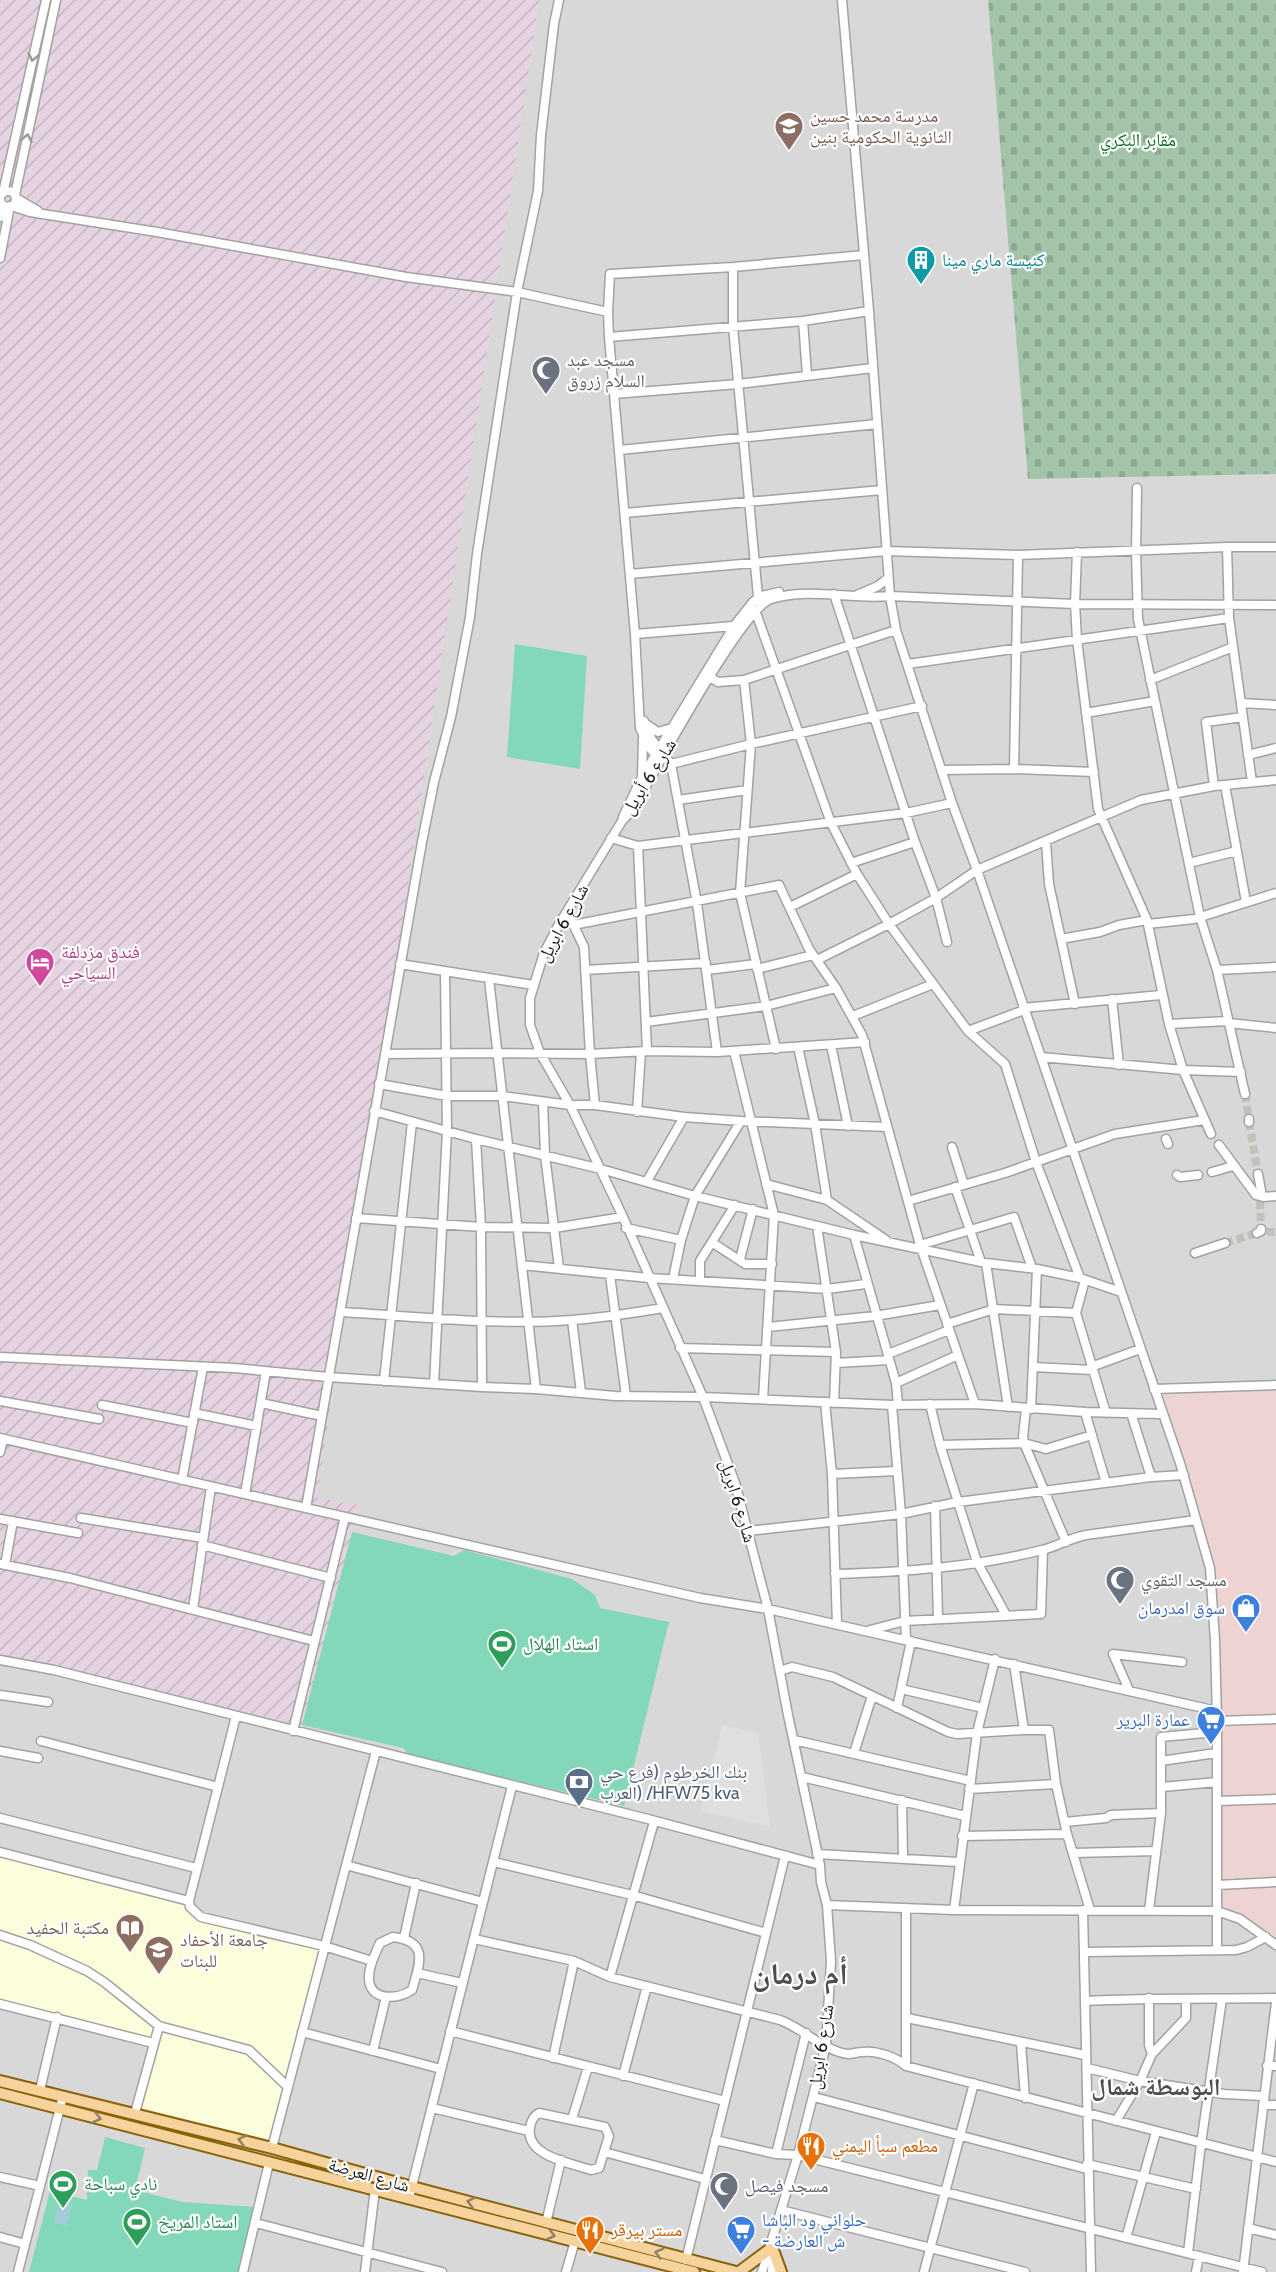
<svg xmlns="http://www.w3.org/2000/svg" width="1276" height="2272" viewBox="0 0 1276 2272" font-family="Cabin,'Noto Naskh Arabic',sans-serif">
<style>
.residential{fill:#d9d8d8}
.commercial{fill:#edd3d1}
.industrial{fill:url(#industrial-furrows)}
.education{fill:#fcfdda}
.cemetery{fill:url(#cemetery-stones)}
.pitch{fill:#83d8b9}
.parking{fill:#dfdfdf}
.water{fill:#a4cbd8}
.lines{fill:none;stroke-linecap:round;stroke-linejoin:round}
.minor-tunnel{stroke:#c2c0b9;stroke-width:8;stroke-dasharray:8 4;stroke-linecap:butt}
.minor-casing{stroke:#a2a2a2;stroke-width:11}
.major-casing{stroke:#8a6309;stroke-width:14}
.minor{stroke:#fff;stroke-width:8}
.major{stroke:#f6d29d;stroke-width:10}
.oneway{stroke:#989898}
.oneway2{stroke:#938062}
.labels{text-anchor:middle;stroke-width:4.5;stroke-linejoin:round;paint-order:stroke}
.education-label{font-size:18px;fill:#785e54;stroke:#fff;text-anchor:start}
.park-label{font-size:18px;fill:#11711c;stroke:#fff}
.culture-label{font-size:18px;fill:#0d838f;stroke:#fff;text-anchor:start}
.worship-label{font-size:18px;fill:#5b616d;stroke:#fff;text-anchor:start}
.street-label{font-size:18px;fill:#1b1b1b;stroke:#fff}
.hotel-label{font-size:18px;fill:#b23c85;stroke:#fff;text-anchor:start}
.shop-label{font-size:18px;fill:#366cbe;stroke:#fff;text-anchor:end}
.leisure-label{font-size:18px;fill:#27864d;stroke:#fff;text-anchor:start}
.service-label{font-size:18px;fill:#4e5e75;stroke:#fff;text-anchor:start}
.food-label{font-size:18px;fill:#c56008;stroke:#fff;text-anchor:start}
.district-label{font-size:24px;font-weight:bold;fill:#4e4e4e;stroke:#fff}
.town-label{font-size:30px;font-weight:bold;fill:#4e4e4e;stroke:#fff}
</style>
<defs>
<pattern id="industrial-furrows" width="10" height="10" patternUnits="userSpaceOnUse" patternTransform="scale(1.5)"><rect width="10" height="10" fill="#e5d3e1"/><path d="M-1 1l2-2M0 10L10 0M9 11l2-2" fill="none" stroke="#c4b5c0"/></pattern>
<pattern id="cemetery-stones" width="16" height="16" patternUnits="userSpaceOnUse" patternTransform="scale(1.5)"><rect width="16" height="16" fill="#a4c4aa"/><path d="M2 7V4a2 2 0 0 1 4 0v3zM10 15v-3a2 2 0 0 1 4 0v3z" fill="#8da892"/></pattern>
</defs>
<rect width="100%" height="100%" fill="#ece9e1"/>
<!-- residential -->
<path class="residential" d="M0,0H1276V2272H0Z"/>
<!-- commercial -->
<path class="commercial" d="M1276,1381V1947L1221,1910L1214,1591L1151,1386Z"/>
<!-- industrial -->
<path class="industrial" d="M0,0H539L317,1498L359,1505L302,1725L0,1656Z"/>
<!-- education -->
<path class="education" d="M0,1855L189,1901L201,1917L324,1946L272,2148L135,2113L153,2043L0,2004Z"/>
<!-- cemetery -->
<path class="cemetery" d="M988,0H1276V474L1028,479Z"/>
<!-- pitch -->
<path class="pitch" d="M515,644L587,656L580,769L507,757Z
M352,1532L454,1556L464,1550L572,1579L595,1595L600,1608L669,1622L624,1806L409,1755L403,1748L302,1725Z
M105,2137L145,2148L135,2190L182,2202L257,2207L239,2272H29L50,2191L87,2200L88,2170H97Z"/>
<!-- parking -->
<path class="parking" d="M722,1725L758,1733L770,1827L701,1811Z"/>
<!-- water -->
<path class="water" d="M59,2200L72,2204L67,2226L54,2223Z"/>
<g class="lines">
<!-- minor-tunnel -->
<path class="minor-tunnel" d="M1245,1094L1249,1119
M1249,1122L1258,1174
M1260,1201L1261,1229
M1267,1232H1276
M1225,1243L1257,1233"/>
<!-- minor casing -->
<g class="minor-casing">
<path id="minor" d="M842,0L869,311L890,596L896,630L952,803L977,870L1180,1463L1210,1568L1215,1640L1217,1721V1950
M0 199a8 8 0 1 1 16 0a8 8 0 1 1-16 0Z
M3,193L46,0
M15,195L56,0
M16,198L38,211
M11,206L30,212L157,232L406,277L517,292L608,312
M0,217L3,205
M0,258L10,206
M733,267V327L758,597
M803,321L807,375
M609,337L803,321L869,311
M614,394L738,384L873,368
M620,450L877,424
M1137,488L1136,552L1138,619L1200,917L1217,970L1245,1094
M625,513L882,490
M1227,547H1276
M1077,552L1075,604L1077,639L1098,809L1147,920L1169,1024L1183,1070L1211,1134
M630,574L886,551L1018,555L1227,547L1229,618L1252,782
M834,594L915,842L936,898L947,942
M857,595L878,586L888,578
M755,610L831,823L857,874L889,924L968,1031L1005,1064L1036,1162L1080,1278
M635,634L734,626
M908,664L1229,618
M706,675L718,682L744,680L896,630
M744,680L751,744L740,893L776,1049
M1150,680L1233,647
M1241,703L1276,705
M1086,713L1155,701
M644,721L652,740L671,764L697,903L717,1052
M646,724L658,732L672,728
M1248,755L1276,748
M660,761L649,747L640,728L635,634L609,337L608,312L610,274L733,267L864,255
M671,764L751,744L922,706
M1014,769L1018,555
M943,770L1014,769L1094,772
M642,776L643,738
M1225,785L1246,902
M1214,786L1206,722L1243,717
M678,800L747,790
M623,817L642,777L734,626L753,602L761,596L779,592
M611,838L638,846L906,813L952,803
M1046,842L1049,884L1075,1004
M638,846L647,1051
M851,863L915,842
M1189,863L1237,851
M790,907L857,874
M571,920L584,947L590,1054L595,1105
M1148,924L1194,919L1276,893
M573,925L779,885L809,949L836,988L862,1035L920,1245L975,1404
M1061,939L1100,932L1119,925L1147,920
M817,960L889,924L936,898L977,870L1141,800L1214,786L1276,780
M400,964L533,985
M757,969L813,955
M585,970L706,963
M707,970L756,964
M1217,970L1276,967
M489,979L536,1389
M1112,999L1119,1065
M1023,1008L1161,995
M853,1016L933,984
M646,1022L766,1006L836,988
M1229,1023L1276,1028
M1169,1024L1228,1021
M968,1031L1024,1010
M831,1045L848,1126
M798,1047L815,1124L827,1200
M734,1051L774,1215L763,1399
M385,1054L496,1053L590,1054L647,1051L717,1052L865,1042
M1041,1057L1183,1070L1241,1072
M379,1084L447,1096H502L570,1105H595L684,1117L741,1121L887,1127
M543,1102L545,1155L559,1268
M374,1111L476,1139L601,1169L695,1196L854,1235L986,1263L1037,1269L1080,1278L1121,1292
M637,1112L641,1052
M1249,1119V1122
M476,1139L481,1227L482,1387
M1166,1139L1168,1144
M1219,1145L1256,1195L1263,1197L1276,1196
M952,1147L964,1185
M1212,1172L1233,1166
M1258,1174L1262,1196
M1177,1175L1180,1177L1198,1175
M647,1181L684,1117
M766,1184L827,1200L886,1240
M955,1187L981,1262
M908,1201L1005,1173L1115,1134L1204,1120
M356,1218L481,1227L554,1228L623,1217
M817,1226L836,1352L834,1403
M626,1228L681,1240
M1257,1233L1261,1231V1229
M854,1235L896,1383L898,1405
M713,1243L745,1264H772
M920,1245L1014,1217L1032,1268
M1195,1253L1225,1243
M740,1259L753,1209
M986,1263L1008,1407
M522,1265L649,1278L827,1289L866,1284
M610,1275L626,1396
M673,1279L681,1240L695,1196L741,1121
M1085,1280L1076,1313L1106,1413
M700,1281V1261L735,1205
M340,1312C417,1316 495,1326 572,1320C602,1318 633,1313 663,1308
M572,1320L581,1392
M947,1324L994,1309L1076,1313
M768,1327L875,1316L940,1305
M680,1348L836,1352
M888,1354L949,1330
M0,1357L234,1368L328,1377L482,1387L536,1389L615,1396L703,1397L892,1405L975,1404L1085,1412L1162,1414
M836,1363L889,1360
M1033,1367L1092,1370
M1091,1367L1140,1349
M384,1381L412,1122
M896,1383L958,1355
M434,1384L447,1131L445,972
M1154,1389L1276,1385
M0,1401L99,1419
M825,1402L832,1474L837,1624
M261,1403L322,1416
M930,1404L940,1445L977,1562L1006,1615
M102,1405L193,1423
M892,1405L901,1514L906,1640
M1026,1409L1023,1436L1024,1443L1066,1542
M1031,1409L1037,1269
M1085,1412L1106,1483
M194,1413L257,1426
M1131,1413L1151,1477
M0,1438L621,1580L700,1598L768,1609L1217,1711
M940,1445L1024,1443L1046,1449L1092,1435
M0,1452L3,1439
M832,1474L897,1471
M182,1480L203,1367
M245,1494L266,1371
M935,1506L938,1618
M306,1508L422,842L434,782L451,717L470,617L477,554L517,292L538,191L541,135L554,24L559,0
M81,1518L203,1538
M0,1519L78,1533
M748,1531L901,1514L958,1502L1151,1477L1184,1475
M202,1545L331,1578
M0,1564L70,1578L314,1641
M5,1565L13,1521
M835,1574C904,1572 975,1567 1042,1550C1058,1546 1070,1538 1086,1535L1196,1520
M193,1609L211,1487
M870,1630L905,1621L1041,1614L1043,1550
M0,1660L54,1670L644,1818L820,1865
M1014,1664L1024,1730
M780,1671L792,1667L833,1677L948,1732L957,1734L1024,1730H1049L1056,1784L1067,1834L1090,1910
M901,1689L983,1708
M1129,1690L1113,1654L1182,1662
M0,1695L48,1702
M897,1708L911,1641
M236,1716L189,1901L190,1907L201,1917L324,1946L372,1961
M1217,1721L1276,1719
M293,1731L345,1517
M794,1740L971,1781
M41,1741L218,1787
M0,1751L38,1758
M854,1753L872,1696
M1161,1761L1216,1753
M802,1777L965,1816
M1162,1787L1217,1782
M969,1789L1056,1784
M902,1800L903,1858
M1217,1801L1276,1799
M0,1818L196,1868
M1065,1822L1106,1818L1111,1815L1161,1813
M962,1836L1067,1834
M0,1852L189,1901
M1073,1853L1156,1851
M817,1854L958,1862
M494,1862L632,1895L766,1933
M346,1865L483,1902
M1217,1885L1276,1882
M827,1905L954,1910L1217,1911L1240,1919L1276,1945
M954,1910L977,1733L995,1659
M1083,1910L1091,2272
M1149,1910L1161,1813V1737L1216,1732
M0,1935L30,1945L87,1971L104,1982L159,2026L249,2050L288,2087
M393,1937C429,1941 420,1963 412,1990C399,1999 371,2002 369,1980C368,1968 375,1954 380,1943Z
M404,1938L416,1883
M474,1939L574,1961L610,1977L780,2020C802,2028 826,2052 848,2054C852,2054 858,2052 862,2052C876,2050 896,2057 906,2066L1276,2162
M1084,1952L1236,1950L1247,1947L1266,1937
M417,1973L462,1983
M610,1977L654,1822
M1149,1998V2045L1152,2054
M1085,2001C1148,1998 1212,1999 1276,1998
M0,2004L153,2043
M907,2018L1085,2055
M450,2031L725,2101
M302,2032L441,2069
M1021,2043L1025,2098
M373,2051L386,1997
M553,2058L574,1961
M906,2066V1908
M1267,2066H1276
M1087,2068L1140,2081L1224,2094L1263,2096
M623,2076L647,1986
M40,2090L57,2017
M814,2097L1087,2169
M1263,2105H1276
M432,2108L529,2131
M135,2113L159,2026
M539,2113L605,2127L609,2136L599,2168L591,2170C571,2163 525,2156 530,2128C531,2121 533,2116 539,2113Z
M572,2119L588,2067
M1116,2121L1140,2081L1152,2054L1186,2018V2000
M715,2140L776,2154L798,2155L1262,2272
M272,2148L376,1751
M604,2152L705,2179
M776,2154L806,2033
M1087,2164L1196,2189
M0,2177L40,2186
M409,2198L512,1786
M781,2210L1025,2272
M256,2223L442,2272
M546,2223L561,2160
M1248,2228L1276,2235
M0,2237L25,2244
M1126,2238L1156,2132
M1188,2253L1201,2144L1222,1999
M686,2260L785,1856
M18,2272L63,2096
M243,2272L269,2163
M365,2272L375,2189
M566,2272L575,2241
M762,2272L798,2155L826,2045L831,1961L827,1905L821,1882L820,1865L788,1715L768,1609L735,1483L703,1397L623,1217L570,1105L540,1053L530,1025V998L544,953L558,926L622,821L633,809C653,774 742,608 771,599C810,587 851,600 890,596L1075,604L1276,605
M772,2272L773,2254
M924,2272L974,2083
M1196,2272L1199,2256
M1243,2272L1276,2002"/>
</g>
<!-- major casing -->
<g class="major-casing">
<path id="major" d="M0,2081L272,2148L412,2187L736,2272
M0,2093L694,2272
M773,2250L781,2272
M739,2272L770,2249"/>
</g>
<!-- minor -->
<use href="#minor" class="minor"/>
<!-- major -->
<use href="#major" class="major"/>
</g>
<!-- one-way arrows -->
<defs><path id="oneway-chevron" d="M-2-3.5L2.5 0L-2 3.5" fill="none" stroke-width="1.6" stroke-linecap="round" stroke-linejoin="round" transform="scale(1.5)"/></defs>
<g class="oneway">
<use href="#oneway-chevron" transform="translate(33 57) rotate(103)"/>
<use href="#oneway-chevron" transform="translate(27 138) rotate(-79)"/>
</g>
<g class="oneway2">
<use href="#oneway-chevron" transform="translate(97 2118) rotate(15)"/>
<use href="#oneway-chevron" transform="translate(242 2140) rotate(-166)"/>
<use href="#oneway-chevron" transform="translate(471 2202) rotate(-166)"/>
<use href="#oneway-chevron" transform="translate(551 2235) rotate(14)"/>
<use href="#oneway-chevron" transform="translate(659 2253) rotate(-165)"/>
</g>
<!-- icons -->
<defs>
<g id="school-pin" transform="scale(1.5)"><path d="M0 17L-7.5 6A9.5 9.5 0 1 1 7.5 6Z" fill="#8d6e63" stroke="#fff"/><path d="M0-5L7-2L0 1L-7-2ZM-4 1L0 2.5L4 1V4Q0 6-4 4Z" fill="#fff"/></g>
<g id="building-pin" transform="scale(1.5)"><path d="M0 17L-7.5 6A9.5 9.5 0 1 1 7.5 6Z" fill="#0f9aa8" stroke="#fff"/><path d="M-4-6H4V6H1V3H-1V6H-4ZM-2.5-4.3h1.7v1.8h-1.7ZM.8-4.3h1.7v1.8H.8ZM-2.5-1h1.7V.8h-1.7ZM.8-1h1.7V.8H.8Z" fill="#fff"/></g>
<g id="mosque-pin" transform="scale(1.5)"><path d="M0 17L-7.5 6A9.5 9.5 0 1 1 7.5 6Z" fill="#6b7280" stroke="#fff"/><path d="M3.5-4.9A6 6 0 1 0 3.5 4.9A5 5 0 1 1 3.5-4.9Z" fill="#fff"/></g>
<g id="hotel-pin" transform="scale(1.5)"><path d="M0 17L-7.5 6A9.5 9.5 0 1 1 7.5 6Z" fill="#d1479c" stroke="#fff"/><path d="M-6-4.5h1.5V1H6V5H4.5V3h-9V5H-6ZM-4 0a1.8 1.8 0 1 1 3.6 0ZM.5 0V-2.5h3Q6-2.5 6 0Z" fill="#fff"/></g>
<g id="shop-pin" transform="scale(1.5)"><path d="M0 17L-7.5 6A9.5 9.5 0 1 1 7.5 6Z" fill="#3f7fe0" stroke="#fff"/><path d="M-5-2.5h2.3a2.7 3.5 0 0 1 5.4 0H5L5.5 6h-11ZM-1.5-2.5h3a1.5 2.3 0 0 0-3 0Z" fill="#fff"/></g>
<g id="stadium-pin" transform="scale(1.5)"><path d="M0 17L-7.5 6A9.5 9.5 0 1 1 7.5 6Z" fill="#2e9e5b" stroke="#fff"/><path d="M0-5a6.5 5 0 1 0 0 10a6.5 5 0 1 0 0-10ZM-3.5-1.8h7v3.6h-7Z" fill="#fff"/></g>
<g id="supermarket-pin" transform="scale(1.5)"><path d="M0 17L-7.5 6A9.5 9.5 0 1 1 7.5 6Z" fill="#3f7fe0" stroke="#fff"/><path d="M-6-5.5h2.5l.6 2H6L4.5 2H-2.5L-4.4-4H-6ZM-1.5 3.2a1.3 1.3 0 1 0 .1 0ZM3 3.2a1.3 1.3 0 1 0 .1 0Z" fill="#fff"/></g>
<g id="bank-pin" transform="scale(1.5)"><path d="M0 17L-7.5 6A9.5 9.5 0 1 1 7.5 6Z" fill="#5c6f8a" stroke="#fff"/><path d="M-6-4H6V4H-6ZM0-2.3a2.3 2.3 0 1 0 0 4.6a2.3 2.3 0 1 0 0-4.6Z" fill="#fff"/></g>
<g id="library-pin" transform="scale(1.5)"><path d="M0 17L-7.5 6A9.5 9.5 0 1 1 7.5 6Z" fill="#8d6e63" stroke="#fff"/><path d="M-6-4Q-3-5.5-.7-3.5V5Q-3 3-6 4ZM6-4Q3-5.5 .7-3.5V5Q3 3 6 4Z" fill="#fff"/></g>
<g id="university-pin" transform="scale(1.5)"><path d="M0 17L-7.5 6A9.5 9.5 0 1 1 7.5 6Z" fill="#8d6e63" stroke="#fff"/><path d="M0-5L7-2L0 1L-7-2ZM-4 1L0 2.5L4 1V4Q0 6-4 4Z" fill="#fff"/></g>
<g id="restaurant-pin" transform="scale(1.5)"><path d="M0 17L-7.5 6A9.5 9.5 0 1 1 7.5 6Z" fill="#e8710a" stroke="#fff"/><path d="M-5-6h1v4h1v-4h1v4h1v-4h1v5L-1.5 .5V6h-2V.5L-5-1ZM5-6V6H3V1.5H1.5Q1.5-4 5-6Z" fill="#fff"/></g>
</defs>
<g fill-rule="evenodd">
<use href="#school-pin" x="789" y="126"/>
<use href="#building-pin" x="921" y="260"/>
<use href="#mosque-pin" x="546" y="370"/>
<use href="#hotel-pin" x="40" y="962"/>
<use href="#mosque-pin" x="1120" y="1580"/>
<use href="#shop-pin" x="1246" y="1608"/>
<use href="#stadium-pin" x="502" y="1644"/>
<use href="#supermarket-pin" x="1211" y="1720"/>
<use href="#bank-pin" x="579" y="1782"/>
<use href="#library-pin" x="130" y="1928"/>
<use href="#university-pin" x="159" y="1950"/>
<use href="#restaurant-pin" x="811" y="2146"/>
<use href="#stadium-pin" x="63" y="2184"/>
<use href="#mosque-pin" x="724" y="2186"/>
<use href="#stadium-pin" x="137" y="2222"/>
<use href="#restaurant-pin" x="590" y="2230"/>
<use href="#supermarket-pin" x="741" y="2230"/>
</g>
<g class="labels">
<!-- education labels -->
<g class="education-label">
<text x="810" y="122">مدرسة محمد حسين<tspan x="810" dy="21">الثانوية الحكومية بنين</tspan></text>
<text x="109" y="1934" text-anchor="end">مكتبة الحفيد</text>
<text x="180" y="1946">جامعة الأحفاد<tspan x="180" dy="21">للبنات</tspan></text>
</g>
<!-- park labels -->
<g class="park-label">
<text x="1138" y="146">مقابر البكري</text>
</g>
<!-- culture labels -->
<g class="culture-label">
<text x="942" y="266">كنيسة ماري مينا</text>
</g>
<!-- worship labels -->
<g class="worship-label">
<text x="567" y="366">مسجد عبد<tspan x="567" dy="21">السلام زروق</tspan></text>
<text x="1141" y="1586">مسجد التقوي</text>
<text x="745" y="2192">مسجد فيصل</text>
</g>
<!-- street labels -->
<g class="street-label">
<text transform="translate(649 777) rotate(-58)" y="6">شارع 6 أبريل</text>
<text transform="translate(563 923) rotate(-61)" y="6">شارع 6 ابريل</text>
<text transform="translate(738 1501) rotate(73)" y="6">شارع 6 ابريل</text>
<text transform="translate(821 2047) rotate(-81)" y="6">شارع 6 ابريل</text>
<text transform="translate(369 2175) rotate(16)" y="6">شارع العرضة</text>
</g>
<!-- hotel labels -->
<g class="hotel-label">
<text x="61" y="958">فندق مزدلفة<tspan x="61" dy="21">السياحي</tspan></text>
</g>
<!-- shop labels -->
<g class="shop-label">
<text x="1225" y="1614">سوق امدرمان</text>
<text x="1190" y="1726">عمارة البرير</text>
<text x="762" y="2226" text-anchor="start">حلواني ود الباشا<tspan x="762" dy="21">- ش العارضة</tspan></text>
</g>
<!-- leisure labels -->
<g class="leisure-label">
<text x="523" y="1650">استاد الهلال</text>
<text x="84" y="2190">نادي سباحة</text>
<text x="158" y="2228">استاد المريخ</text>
</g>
<!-- service labels -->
<g class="service-label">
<text x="600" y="1778">بنك الخرطوم (فرع حي<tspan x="600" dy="21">العرب) /HFW75 kva</tspan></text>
</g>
<!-- food labels -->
<g class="food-label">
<text x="832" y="2152">مطعم سبأ اليمني</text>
<text x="611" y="2236">مستر بيرقر</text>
</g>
<!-- district labels -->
<g class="district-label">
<text x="1156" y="2095">البوسطة شمال</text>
</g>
<!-- town labels -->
<g class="town-label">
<text x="800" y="1984">أم درمان</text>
</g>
</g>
</svg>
